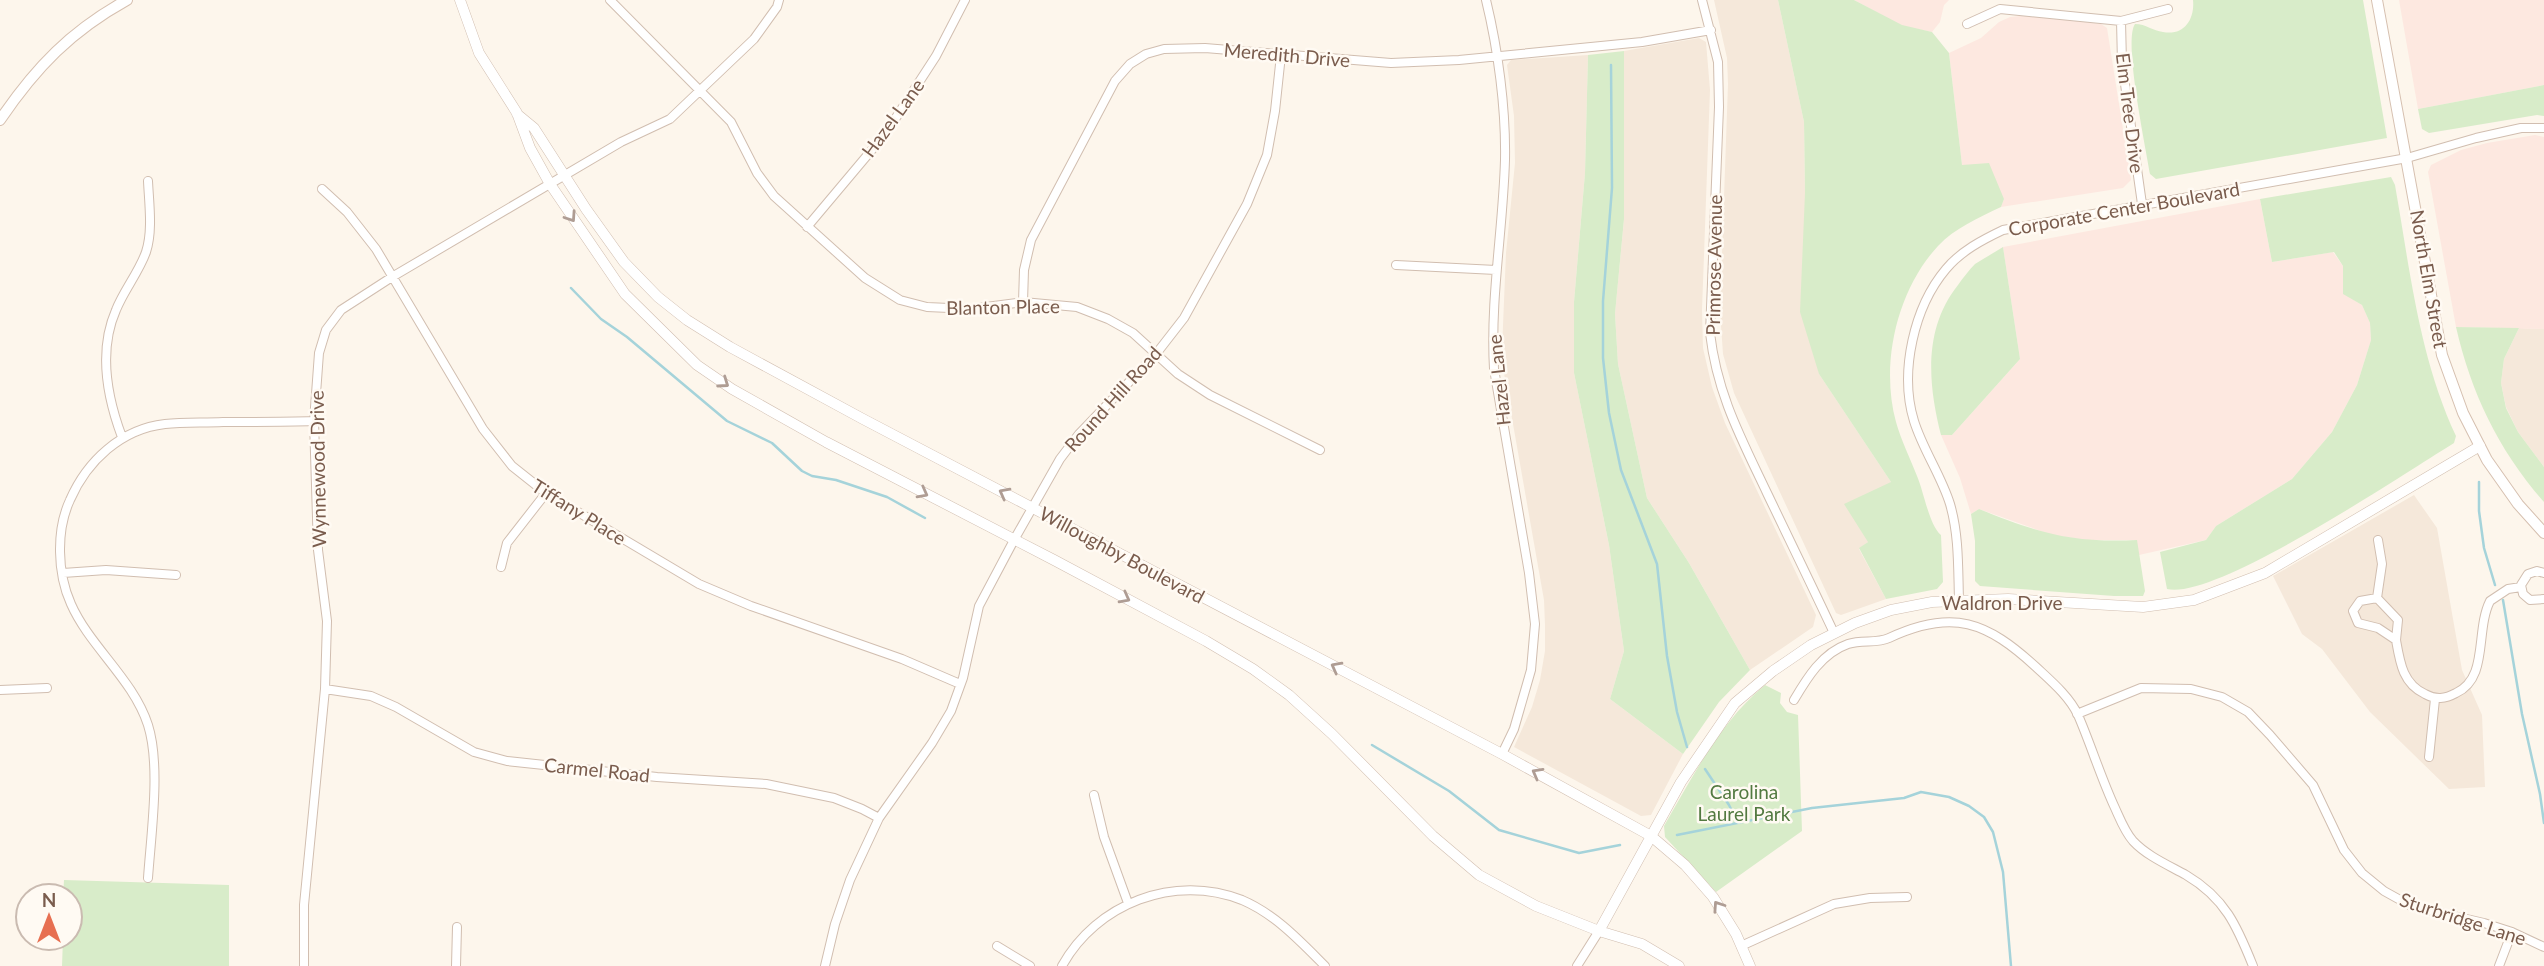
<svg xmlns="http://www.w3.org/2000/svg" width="2544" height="966" viewBox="0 0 2544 966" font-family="Lato,sans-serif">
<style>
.residential{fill:#f5e8da}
.commercial{fill:#fde8e0}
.green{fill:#d8ecc9}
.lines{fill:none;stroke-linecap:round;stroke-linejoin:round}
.stream{stroke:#a5d3da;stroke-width:2.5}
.minor-casing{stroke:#d1beb0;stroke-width:10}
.tertiary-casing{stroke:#d1beb0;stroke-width:11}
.secondary-casing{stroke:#d6c0b0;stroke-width:12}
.minor{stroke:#fff;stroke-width:8}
.tertiary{stroke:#fff;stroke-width:10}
.secondary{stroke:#fff;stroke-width:10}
.oneway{stroke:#af9d94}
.labels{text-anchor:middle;stroke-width:5;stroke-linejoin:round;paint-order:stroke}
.street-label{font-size:19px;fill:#7a5c4d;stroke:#fffaf3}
.park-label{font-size:19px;fill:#537a41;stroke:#fffaf3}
</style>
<rect width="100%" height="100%" fill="#fdf6ec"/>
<!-- residential -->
<path class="residential" d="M1714,0H1778L1804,122L1805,193L1819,374L1891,482L1868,542L1859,549L1886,599L1841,615L1836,613L1734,393L1723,354L1720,311L1728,84L1727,58Z
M1699,38L1706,42L1710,90L1702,310L1703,348L1712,387L1725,423L1816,615L1813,627L1750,670L1689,563L1647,498L1618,364L1615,314L1624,219V51Z
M1588,55L1585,173L1574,302V373L1609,545L1624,651L1610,699L1683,754L1651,815L1641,816L1514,747L1532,707L1540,680L1545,651V625L1544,600L1504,373L1502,350L1506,253L1515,163L1514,116L1507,65L1511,60Z
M2519,328L2544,329V467L2518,432L2506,407L2501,383L2504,359Z
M2414,495L2437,528L2462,670L2482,715L2485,787L2449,789L2370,712L2322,649L2302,634L2273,576Z"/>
<!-- commercial -->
<path class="commercial" d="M1854,0H1949L1944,5L1940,22L1932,32L1902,26Z
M2399,0H2544V85L2418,109Z
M2030,15L2101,24L2107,28L2131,180L2123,188L2001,207L2004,199L1962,165L1949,53L1981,38L1999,22L2010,17Z
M2535,135L2544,137V329L2456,327L2428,172L2431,165L2461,150L2487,143Z
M2260,199L2272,262L2333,252L2343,266V293L2362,305L2370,323L2371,340L2357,385L2332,432L2292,479L2216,526L2206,540L2139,555L2136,540H2085L2052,535L1979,509L1971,514L1960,478L1941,435H1952L2020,359L2003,247Z"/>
<!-- green -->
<path class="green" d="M1778,0H1854L1902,25L1932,32L1949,53L1962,165L1989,163L2004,199L2001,207C1978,218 1955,228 1938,246C1897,290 1880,364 1896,422C1901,440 1910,458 1917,476C1924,492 1929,525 1941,535L1943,582L1937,589L1886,599L1859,548L1868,542L1844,504L1891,482L1819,374L1800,312L1805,193L1804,122Z
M2193,0H2363L2387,138L2156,179L2150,174C2146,148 2123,41 2135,24C2146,24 2153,31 2163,32C2184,36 2195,19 2193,0Z
M1624,51V219L1615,314L1618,364L1647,498L1689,563L1750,670L1719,702L1683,754L1610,699L1624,651L1609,545L1574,373V302L1585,173L1588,55Z
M2544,85V116L2537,115L2429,133L2422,129L2418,109Z
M2391,177L2395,185C2410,270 2419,357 2456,436L2454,443C2405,473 2215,601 2167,589L2160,552L2206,540L2216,526L2292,479L2332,432L2357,385L2371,340L2370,323L2362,305L2343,294V266L2334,252L2272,262L2260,199Z
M2003,247L2020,359L1952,435H1941C1928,384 1923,329 1958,285C1963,278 1969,270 1975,264C1984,258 1994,253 2003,247Z
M2456,327L2519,328L2504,359L2501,383L2506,408L2518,432L2544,467V502C2499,451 2471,393 2456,327Z
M1979,509C2038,533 2072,543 2137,540L2145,591L2143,596H2114L1980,586L1975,581V541L1971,514Z
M1765,685L1781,693L1780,703L1787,712L1798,715L1802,831L1716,892L1665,837L1664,826C1693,776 1720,722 1765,685Z
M64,880L229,885V966H62L63,938H70V896H63Z"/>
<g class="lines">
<!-- stream -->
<path class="stream" d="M1611,65L1612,188L1603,301V358L1609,413L1621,470L1657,564L1667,656L1677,712L1687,747
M571,288L601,319L627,337L727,421L772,443L802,471L812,476L836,480L887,497L925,518
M2479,482V511L2484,548L2495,585
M2503,600L2522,714L2540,794L2544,823
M1372,745L1449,791L1499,830L1579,853L1620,845
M1705,769L1729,805L1738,823
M1677,835L1812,808L1904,798L1921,792L1949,797L1969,806L1984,817L1993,832L2003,872L2011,966"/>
<!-- minor casing -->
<g class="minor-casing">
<path id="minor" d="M610,0L731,122L757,173L774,196L865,278L900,300L927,307L971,309L1023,302L1077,307L1108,319L1133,333L1178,374L1210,395L1320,450
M1486,0C1498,49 1506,109 1505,160C1503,230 1490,299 1494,369L1529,573L1535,624L1531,670L1514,729L1502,754
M1702,0L1718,62L1719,107L1710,333C1717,394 1741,438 1767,493C1789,539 1812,586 1834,633
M2121,21L2122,63L2142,204
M1967,24L2000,9L2121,21L2168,9
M322,189L347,212L376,249L483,429L512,466L546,493L699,584L751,606L902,659L960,684
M807,227L886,133L936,56L965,0
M1396,265L1496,270
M1023,302L1024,270L1031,240L1115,81L1130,64L1146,54L1164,49L1205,48L1391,63L1459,60L1642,42L1711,30
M122,437C107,397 98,351 116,310C124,290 139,272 146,252C153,231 149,203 148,181
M501,567L507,543L546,493
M63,573L106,570L176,575
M2544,573L2537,571L2528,574L2521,585L2523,594L2530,600L2544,599
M2377,598L2360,601L2353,611L2358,623L2378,628L2396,640C2400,663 2403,684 2425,694C2436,700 2445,699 2456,693C2489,678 2475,631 2490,601L2508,589L2521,587
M2377,598L2382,564L2378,540
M2377,598L2398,620L2396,640
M1959,600C1958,567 1959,535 1950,504C1941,475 1923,450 1914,421C1899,372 1914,307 1946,269C1961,251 1982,240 2003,230L2407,158L2476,138L2521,128H2544
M325,689L371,696L396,707L474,752L507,761L657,777L766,784L834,798L862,809L879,818
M0,690L47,688
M1794,700C1807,678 1822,653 1848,644C1862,639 1876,644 1889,638C1953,608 1987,622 2036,667C2051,681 2069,696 2078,715C2091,745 2101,778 2115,808C2120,819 2125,832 2133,841C2147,856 2168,865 2186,875C2225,898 2237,926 2253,966
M2077,714L2141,688L2191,689L2222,697L2248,712L2270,735L2313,785L2344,850L2362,873L2384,891L2411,906L2484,923L2512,932L2544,947
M2429,757L2435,699
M1094,795L1104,837L1128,903
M148,878C151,834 161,766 148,725C133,679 90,647 71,604C57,573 56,530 70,500C87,461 121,429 165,424C184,422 204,423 223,422C253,422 284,422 314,421
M997,946L1030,966
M1741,946L1834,904L1870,898L1907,897
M304,966V905L325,689L327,621L318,550L314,421L319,353L326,330L341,310L392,277L621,142L670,119L754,39L777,7L779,0
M456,966L457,927
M825,966L835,924L850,880L879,818L932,743L951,711L963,678L979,606L1014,540L1060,459L1079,434L1156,354L1184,318L1247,204L1267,155L1275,111L1281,55
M1062,966C1096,904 1174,873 1242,900C1275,914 1300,941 1325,966
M1577,966L1599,931
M2499,966L2512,932"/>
</g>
<!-- tertiary casing -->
<g class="tertiary-casing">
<path id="tertiary" d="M460,0L479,53L517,113L530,148L550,184L625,294L697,365L732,389L826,442L1054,560L1206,641L1253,669L1289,695L1332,734L1433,836L1479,875L1536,906L1599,931L1642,944L1679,966
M517,114L534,128L586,209L624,262L658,297L687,320L730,347L863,419L1502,754L1651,836L1685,865L1713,897L1736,934L1750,966
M1599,931L1681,782L1735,703L1773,671L1811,645L1855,623L1891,610L1932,602L2008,599L2143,607L2194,600L2265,573L2480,446"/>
</g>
<!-- secondary casing -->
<g class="secondary-casing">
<path id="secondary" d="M2377,0L2442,355L2463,413L2487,460L2518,504L2544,533
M0,120C36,67 71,31 127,0"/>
</g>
<!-- minor -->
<use href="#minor" class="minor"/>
<!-- tertiary -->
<use href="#tertiary" class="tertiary"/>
<!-- secondary -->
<use href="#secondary" class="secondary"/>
</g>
<!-- one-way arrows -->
<defs><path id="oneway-chevron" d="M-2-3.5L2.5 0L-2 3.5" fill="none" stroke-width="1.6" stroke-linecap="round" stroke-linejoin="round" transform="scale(1.75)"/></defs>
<g class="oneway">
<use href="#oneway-chevron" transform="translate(571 217) rotate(56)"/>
<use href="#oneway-chevron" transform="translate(724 383) rotate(35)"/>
<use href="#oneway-chevron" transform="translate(923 493) rotate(28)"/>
<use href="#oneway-chevron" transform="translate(1004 493) rotate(-152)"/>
<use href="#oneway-chevron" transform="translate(1125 598) rotate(28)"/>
<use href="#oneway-chevron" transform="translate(1336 667) rotate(-152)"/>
<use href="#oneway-chevron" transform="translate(1537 773) rotate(-151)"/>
<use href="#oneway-chevron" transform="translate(1718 906) rotate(-124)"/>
</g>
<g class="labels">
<!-- street labels -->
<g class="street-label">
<text transform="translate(1287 55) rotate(5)" y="7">Meredith Drive</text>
<text transform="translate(2130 113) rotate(83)" y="7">Elm Tree Drive</text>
<text transform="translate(893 118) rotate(-54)" y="7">Hazel Lane</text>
<text transform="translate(2124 209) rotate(-10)" y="7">Corporate Center Boulevard</text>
<text transform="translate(1714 265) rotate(-89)" y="7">Primrose Avenue</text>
<text transform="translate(2429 279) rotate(80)" y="7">North Elm Street</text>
<text transform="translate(1003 307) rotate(-1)" y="7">Blanton Place</text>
<text transform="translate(1499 380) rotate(-96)" y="7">Hazel Lane</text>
<text transform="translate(1113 399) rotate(-48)" y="7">Round Hill Road</text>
<text transform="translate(318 469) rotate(-91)" y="7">Wynnewood Drive</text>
<text transform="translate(579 512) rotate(32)" y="7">Tiffany Place</text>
<text transform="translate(1122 555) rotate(28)" y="7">Willoughby Boulevard</text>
<text x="2002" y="610">Waldron Drive</text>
<text transform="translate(597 770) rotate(6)" y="7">Carmel Road</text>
<text transform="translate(2463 919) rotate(18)" y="7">Sturbridge Lane</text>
</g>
<!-- park labels -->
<g class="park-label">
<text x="1744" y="799">Carolina<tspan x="1744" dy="22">Laurel Park</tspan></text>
</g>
</g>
<!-- north arrow -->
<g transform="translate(49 917)"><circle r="33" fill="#fffaf3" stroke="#cabbb1" stroke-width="2"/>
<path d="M0-5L12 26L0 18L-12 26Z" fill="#e76f51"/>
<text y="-10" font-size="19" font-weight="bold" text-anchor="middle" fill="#7a5c4d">N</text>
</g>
</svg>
